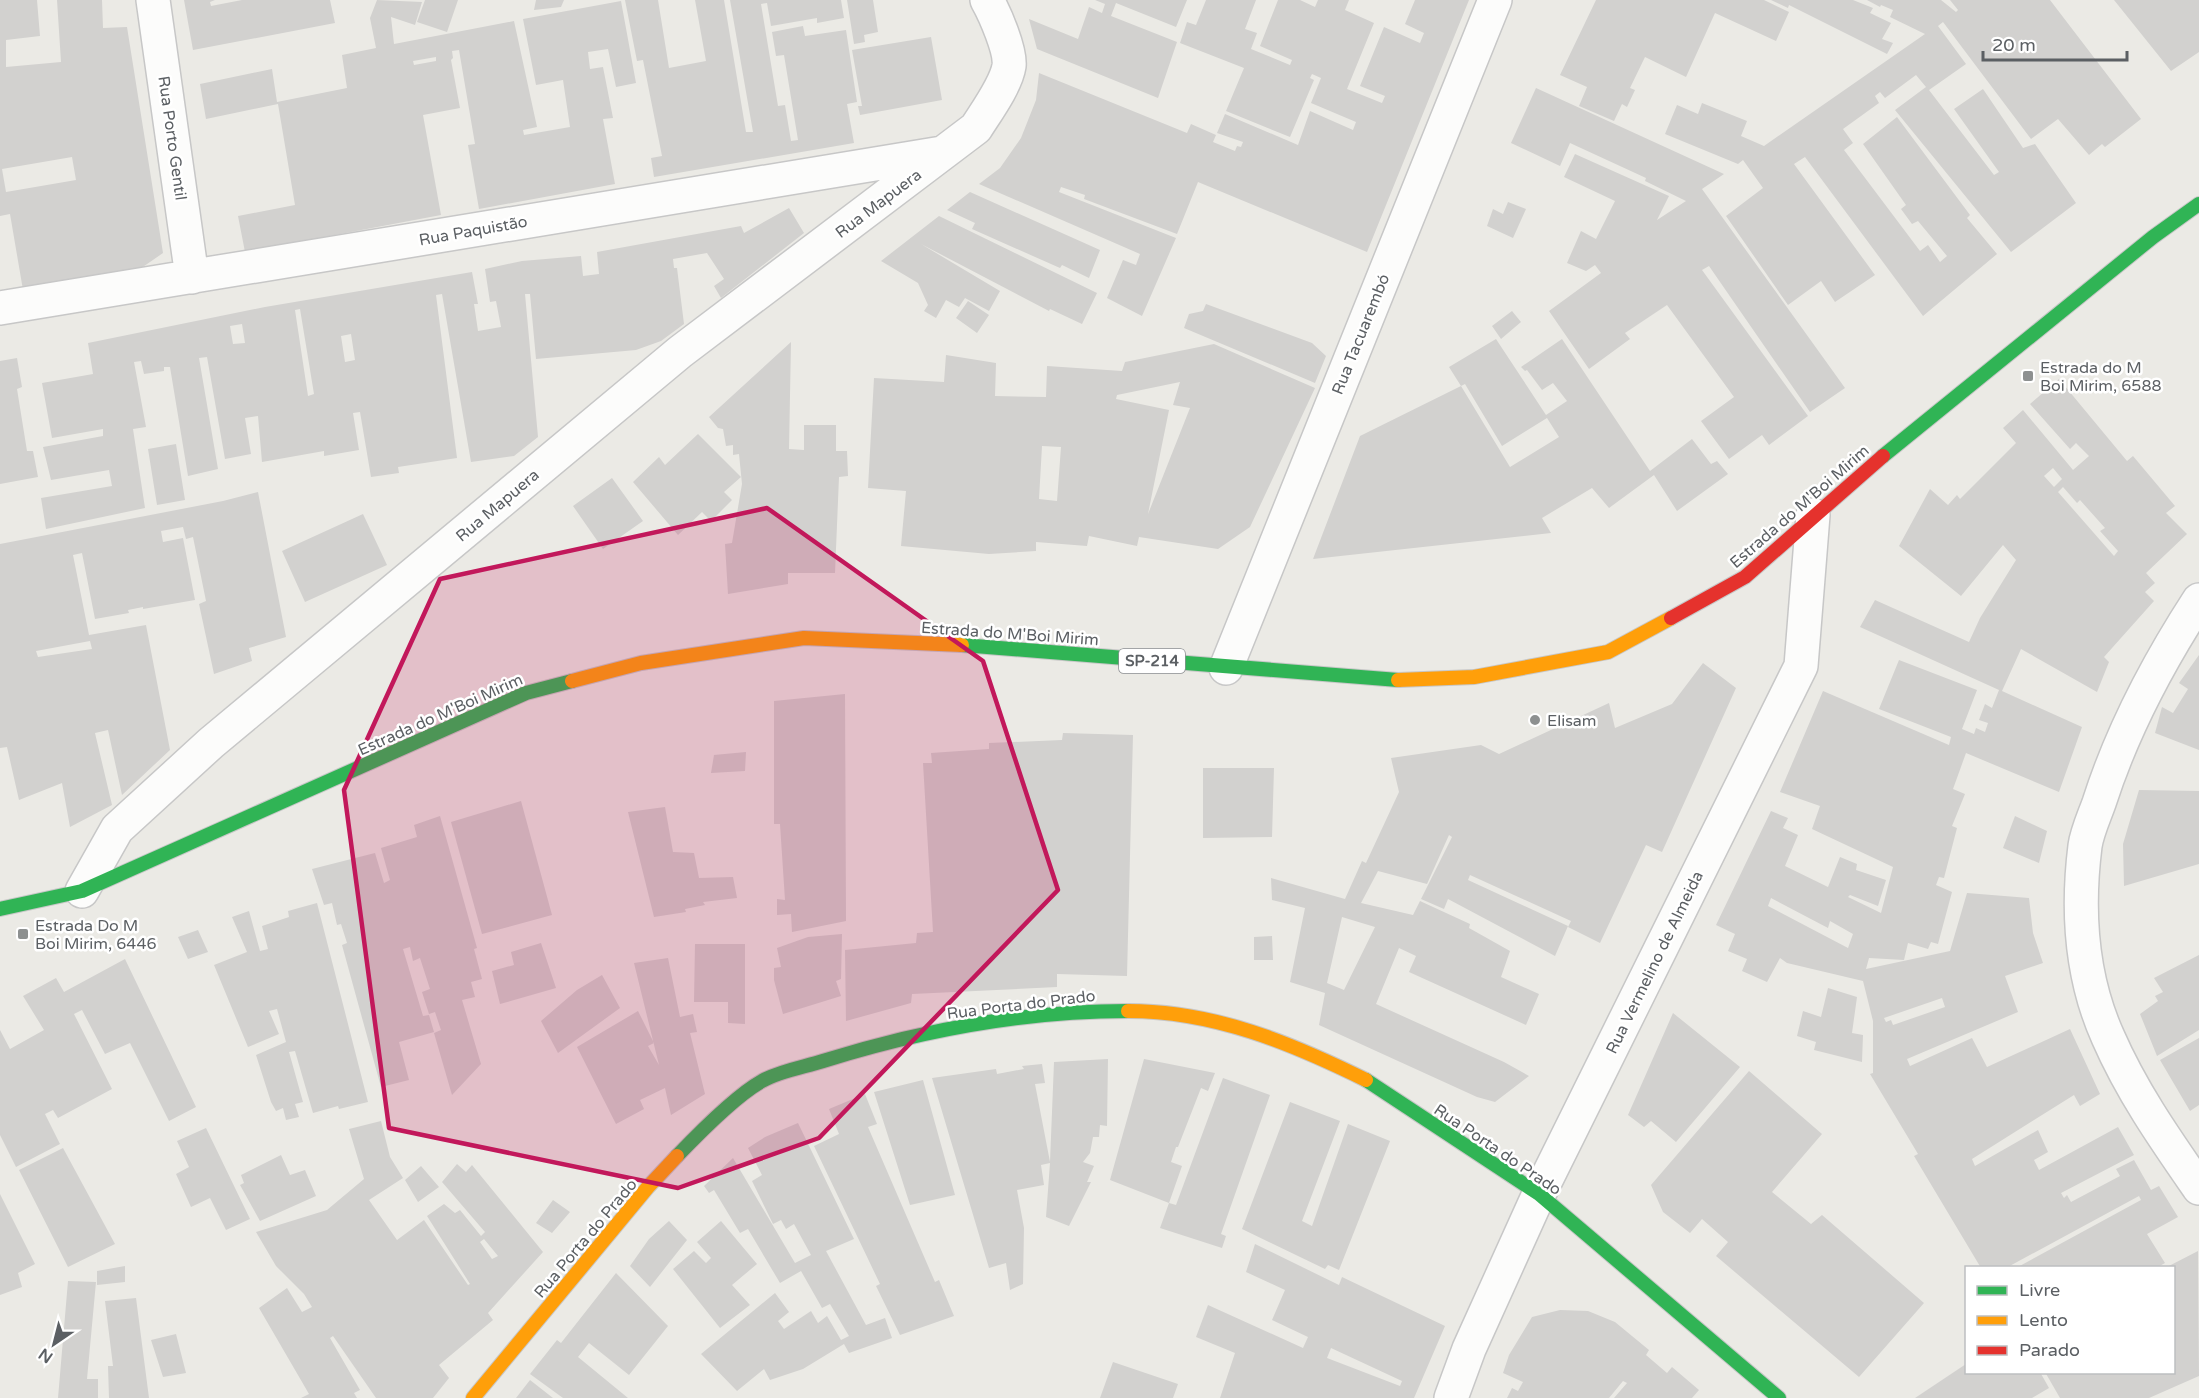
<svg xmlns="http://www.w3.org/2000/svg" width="2199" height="1398" viewBox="0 0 2199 1398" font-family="'Varela Round',sans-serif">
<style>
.building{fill:#d2d1cf;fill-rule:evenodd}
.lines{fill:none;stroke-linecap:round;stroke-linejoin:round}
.street-casing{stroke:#c7c7c7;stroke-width:36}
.fast-casing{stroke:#c7c7c7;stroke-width:16}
.slow-casing{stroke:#c7c7c7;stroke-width:16}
.jam-casing{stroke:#c7c7c7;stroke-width:16}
.street{stroke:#fcfcfb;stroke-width:33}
.fast{stroke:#30b455;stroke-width:14}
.slow{stroke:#ff9f0a;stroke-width:14}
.jam{stroke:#e5322d;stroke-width:14}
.marked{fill:#c2185b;fill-opacity:0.2;stroke:#c2185b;stroke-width:4.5;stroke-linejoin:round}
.poi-dot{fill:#8d9090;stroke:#fff;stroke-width:2}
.labels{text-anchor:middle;stroke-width:5;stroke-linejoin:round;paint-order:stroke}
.shield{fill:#fff;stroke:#8c8f92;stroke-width:1.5}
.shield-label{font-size:15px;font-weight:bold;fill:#5b5f63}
.street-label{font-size:16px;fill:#5b5f63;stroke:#fff}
.poi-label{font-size:16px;fill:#5b5f63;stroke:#fff;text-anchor:start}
</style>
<rect width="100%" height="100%" fill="#ebeae5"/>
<!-- building -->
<path class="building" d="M0,0H37L40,36L6,40V67L61,62L57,0H102L103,28L127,27L163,253L137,271L23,290L10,214L0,216ZM72,157L76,180L6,192L2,169Z
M184,0H215L210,2L211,6L242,0H330L335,23L193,50Z
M377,0L422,2L415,25L391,17L394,44L514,21L537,127L523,130L524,135L570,127L563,80L536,85L523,19L621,1L636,83L616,87L608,49L588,52L590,69L603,67L613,118L603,119L615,184L479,209L468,145L475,144L459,50L452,51L453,58L451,60L460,108L423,115L441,215L245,252L238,216L295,205L278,104L206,119L200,84L272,69L277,102L347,88L342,55L376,48L370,18ZM436,57V61L414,65L413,61Z
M425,0H458L447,32L417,22Z
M536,0H564L561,7L534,10Z
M625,0H658L669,68L706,61L695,0H724L746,132H753L730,0H841L844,18L817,23V18L771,26L767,3L761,4L778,106L785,105L791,141L798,140L784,55L776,56L772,32L803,26L805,36L846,30L857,102L847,104L854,143L654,177L651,158L662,156L643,60L637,61Z
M847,0H873L878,32L864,35L865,42L854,44Z
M1095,0H1187L1176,27L1116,3L1111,16L1177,42L1158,98L1037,49L1029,19L1078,39L1089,7L1102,13L1105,4Z
M1206,0H1256L1245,29L1257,33L1251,49L1290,65L1292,60L1260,46L1278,0H1300L1315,7L1318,0H1349L1345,10L1374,23L1347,89L1382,103L1385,96L1360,86L1384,27L1420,43L1424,33L1405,24L1415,0H1469L1367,252L1198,182L1177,234L1084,199L1085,195L1061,187L1059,192L1176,238L1142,316L1107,298L1123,260L1136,265L1140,254L979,184L1000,168L1021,138L1036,100L1039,73L1187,133L1191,124L1216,135L1213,142L1235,151L1237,146L1241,147L1243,142L1217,133L1225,114L1298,145L1310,111L1353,130L1356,122L1311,103L1321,78L1312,74L1310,78L1314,80L1290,137L1226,111L1244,68L1180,43L1187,22L1196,25Z
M1596,0H1764L1789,12L1776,41L1715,13L1686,77L1645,57L1630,88L1635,90L1627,107L1622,104L1614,121L1579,106L1587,87L1560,75Z
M1771,0H1853L1873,8L1870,13L1891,23L1882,39L1893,43L1887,54L1789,5L1788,8Z
M1867,0H1941L1956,12L1958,10L1950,0H2050L2141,119L2105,147L2102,144L2089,155L2058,119L2031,139L1943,22L1938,26L1966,64L1929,90L1994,175L1999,172L1954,109L1983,89L2023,148L2035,144L2076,203L2011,252L1895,110L1926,87L1916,75L1885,98L1880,92L1875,96L1879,103L1843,129L1853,143L1844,150L1920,251L1928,245L1940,262L1947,256L1918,221L1912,224L1901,209L1906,205L1863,144L1897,117L1970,215L1967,218L1997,254L1923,316L1805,157L1794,164L1875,275L1835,302L1821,281L1788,305L1726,216L1763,188L1743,160L1738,164L1665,134L1677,105L1698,114L1702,103L1747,121L1741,136L1764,146L1925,34L1890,17L1893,10L1881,5L1880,7Z
M2114,0H2199V52L2171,71Z
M931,37L942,100L860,115L858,106H862L852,50Z
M1536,88L1724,174L1702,189L1845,388L1810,412L1709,266L1702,270L1808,416L1769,445L1762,435L1729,459L1701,421L1734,397L1667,305L1625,333L1630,339L1589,369L1549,311L1601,273L1595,265L1586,271L1567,263L1581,231L1596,239L1615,201L1564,177L1575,154L1669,196L1657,220L1686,201L1645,181L1646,178L1570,143L1560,166L1511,143Z
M970,192L1100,250L1089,278L1062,265L1060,268L972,229L975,223L947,210Z
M1508,202L1526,209L1513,238L1487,226L1493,209L1503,214Z
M789,208L804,233L721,298L714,286L724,279L707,253L673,259L674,268H677L684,324L661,341L636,350L536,359L530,294H525L538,437L514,456L471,462L442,294L436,295L457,458L398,467L399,473L371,477L360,412L353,413L359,450L324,456V451L262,462L258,416L245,418L251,454L225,459L207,357L199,358L218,469L188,476L170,367H164V371L144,374L141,361L134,362L146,427L133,429L145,508L46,529L41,498L112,486L109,470L51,480L43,447L103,436V429L52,438L42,383L93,374L88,343L265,307L472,272L478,304H474L478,331L501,327L496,301L490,302L485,269L522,261L581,256L583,276L599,274L597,252L741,226L744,233ZM300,309L314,394L308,396L295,310ZM242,324L245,343L233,344L230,326ZM351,334L355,360L345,362L341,336Z
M939,216L1097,293L1082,324L1050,309L1049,311L921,244L1000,291L989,311L965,298L959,307L946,300L936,318L924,311L928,305L918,283L881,261Z
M968,301L989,315L977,333L956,318Z
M1206,304L1312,343L1326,356L1315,383L1184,328L1189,314L1203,311Z
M1512,311L1521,322L1501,339L1492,326Z
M1496,339L1546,415L1567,401L1553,383L1542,390L1527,370L1525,371L1521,367L1562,339L1650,471L1692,439L1711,464L1717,461L1728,474L1677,511L1654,475L1609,508L1592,488L1542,518L1551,533L1313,559L1360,436L1461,386L1510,467L1559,437L1547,418L1502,446L1465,384L1461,386L1449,367Z
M791,342L789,449L804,450V425H836V451H847L848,476L839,477L835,573H788V584L728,594L725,544L732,543L742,484L739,454L733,455V445L726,446L723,429L718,428L709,417Z
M1214,344L1315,388L1250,527L1218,549L1139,537L1137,546L1089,536L1087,546L1036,542V551L989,554L901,546L906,491L868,488L874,378L944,382L946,355L996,363L995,396L1046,397L1047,366L1122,371L1125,362ZM1180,382L1173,405L1190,408L1148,514L1169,410L1116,399L1117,395ZM1042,446L1061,447L1057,501L1039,499Z
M17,358L22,387L17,389L27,451H33L38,477L0,484V361Z
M2059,379L2127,461L2133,456L2175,506L2166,513L2187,534L2146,573L2155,583L2145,592L2154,601L2104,657L2109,662L2097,692L2021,649L2002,691L2082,727L2059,792L1966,753L1953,789L1965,794L1952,826L1957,828L1944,878L1939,877L1936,885L1952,892L1938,944L1931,942L1928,949L1908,943L1904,960L1869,958L1866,969L1950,951L1967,893L2029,898L2033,933L2043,963L2005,976L2018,1012L1907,1059L1910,1066L1972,1038L1987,1067L2070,1029L2100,1094L2080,1106L2074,1095L1972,1159L1975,1166L2038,1130L2048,1152L2034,1160L2039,1170L2118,1127L2134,1155L2061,1193L2064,1198L2067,1195L2071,1202L2120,1176L2116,1169L2134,1160L2151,1190L2159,1186L2178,1217L2147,1234L2165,1263L2156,1268H2016L2141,1200L2139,1196L2006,1268H1981L1914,1156L1918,1154L1870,1074L1873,1073V1021L1863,981L1787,963L1780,958L1767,982L1742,971L1747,959L1728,951L1735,934L1716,925L1771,811L1788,818L1783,828L1798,835L1785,866L1828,887L1840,857L1857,864L1856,870L1886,880L1878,906L1850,895L1848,897L1881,913L1893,867L1812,829L1820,806L1780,792L1823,691L1949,745L1951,737L1879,709L1899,660L1977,690L1962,729L1974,734L1976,728L1985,732L1988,723L1979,720L1985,704L1992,708L1999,690L1860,627L1875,600L1969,642L1980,618L2016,560L2003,545L1961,596L1899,546L1930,489L1948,505L1957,495L1960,499L2016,443L2003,428L2023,410L2073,470L2089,456L2076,443L2070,449L2030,404ZM2053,468L2062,479L2054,487L2044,476ZM2063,487L2077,503L2080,500L2105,528L2100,531L2118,551L2114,556L2058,492ZM1771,898L1828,928L1830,921L1853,934L1848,948L1768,906ZM1942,998L1945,1007L1893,1025L1891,1020L1886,1022L1884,1018Z
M698,434L741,477L724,492L732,500L711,521L702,512L678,535L633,482L659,457L665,465Z
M176,444L185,500L157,505L148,449Z
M612,478L643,521L603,549L573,506Z
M258,492L286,637L249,648L252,661L214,674L199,604L206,601L193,537L186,539L183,527L161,531L163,542L183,538L195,600L143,609V607L128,610L129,613L95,619L82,553L73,555L89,635L146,625L170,750L122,795L108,730L95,733L112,805L70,827L62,783L19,800L7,747L0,748V544L223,501ZM90,641L92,649L38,657L36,651Z
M363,514L387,565L305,602L282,551Z
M2199,655V750L2155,733L2162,707L2173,713L2188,689L2179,683Z
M1703,663L1736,688L1662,852L1646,845L1600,943L1568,927L1571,921L1470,875L1468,880L1568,926L1555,956L1448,899L1444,909L1421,899L1452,837L1449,835L1427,884L1378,871L1361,903L1413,915L1420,901L1470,924L1469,928L1510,951L1501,977L1539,994L1526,1025L1409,972L1416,956L1399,948L1376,1004L1504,1062L1529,1076L1495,1102L1477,1097L1319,1025L1325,993L1290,982L1305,908L1272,900L1271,878L1345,899L1362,861L1366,863L1399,792L1391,758L1481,745L1499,754L1609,703L1615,728L1672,704ZM1342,917L1375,927L1344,990L1327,983Z
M845,694L846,921L792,932L791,914L777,915V899L785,900L780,824H774V701Z
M1063,733L1133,735L1127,976L1057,974V987L912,994L911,1003L846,1021L845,950L916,943L917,933L933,932L923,763H932L931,753L989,749V743L1062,740Z
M746,752L745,771L711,773L714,755Z
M1203,768H1274L1272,837L1203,838Z
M2139,790L2199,791V864L2124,886L2123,844Z
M521,801L552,915L482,934L451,822Z
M665,807L673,852L694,853L699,878L733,877L737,898L703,902L705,905L685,909L686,912L654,917L628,812Z
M440,816L477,948L474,949L482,979L471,982L475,997L462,1000L481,1064L452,1095L434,1033L441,1030L435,1012L429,1014L422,992L430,989L420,958L413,961L410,947L403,949L423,1016L429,1015L434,1032L399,1042L409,1080L381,1087L342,945L347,943L341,924L337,925L332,903L324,905L312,869L375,853L384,883L390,880L381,848L417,837L414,825Z
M2015,816L2047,831L2039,863L2003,848Z
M317,903L368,1102L339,1109L338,1106L313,1113L295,1051L289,1052L303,1102L295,1104L299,1117L286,1120L283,1108L276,1111L271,1102L256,1055L286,1042L277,1009L269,1011L279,1034L248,1047L214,965L247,952L232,917L249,911L260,951L268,949L262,926L289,917L288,911Z
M198,930L208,952L188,959L178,937Z
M842,934L841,979L836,981L841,996L783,1014L774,980V968L781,967L777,948L808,937Z
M1272,936L1273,960H1254V937Z
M541,943L556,988L500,1004L492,971L514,965L511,952Z
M695,944H745V1024L728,1023V1002H694Z
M2199,955V1030L2157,1056L2140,1014L2158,1001L2155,996L2163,992L2154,978Z
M668,958L680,1017L693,1014L697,1032L690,1033L705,1094L671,1115L665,1088L640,1100L644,1109L616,1124L577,1047L638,1011L654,1043L648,1046L659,1065L634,963Z
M125,959L196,1107L169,1121L130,1043L105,1054L82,1010L74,1014L112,1089L58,1118L53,1110L45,1114L60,1144L16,1167L0,1135V1030L10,1049L44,1030L23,996L56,978L64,992Z
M602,975L620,1008L558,1053L541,1021L577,990Z
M1828,988L1857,997L1852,1033L1863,1035L1862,1062L1814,1050L1816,1042L1797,1036L1803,1011L1821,1017Z
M1673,1013L1740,1067L1676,1142L1651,1121L1644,1127L1628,1115Z
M2199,1038V1105L2190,1111L2160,1060Z
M1108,1059L1107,1126L1100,1125L1099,1137H1093L1090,1153L1083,1162L1094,1166L1087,1182H1091L1069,1226L1046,1217L1050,1163L1041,1165L1044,1185L1017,1190L1024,1228L1023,1284L1010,1290L1006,1263L989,1268L932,1078L996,1069L997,1074L1024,1069L1022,1066L1042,1064L1045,1083L1035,1084L1050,1162L1054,1062Z
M1144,1059L1215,1073L1208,1091L1201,1088L1178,1147H1176L1171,1162L1182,1166L1169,1203L1110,1180Z
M1749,1071L1822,1134L1772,1192L1811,1224L1822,1215L1924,1303L1859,1377L1716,1256L1728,1242L1702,1219L1690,1233L1663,1212L1651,1185Z
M1223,1078L1270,1095L1221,1234L1226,1236L1222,1248L1160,1228L1169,1203L1176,1205Z
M923,1080L955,1195L910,1205L874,1092Z
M865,1094L877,1124L868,1127L935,1282L939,1280L954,1316L900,1335L876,1286L880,1284L814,1146L839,1134L829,1109Z
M1290,1102L1340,1121L1302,1221L1312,1226L1348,1124L1390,1141L1339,1270L1328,1265L1325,1269L1242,1229Z
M381,1121L390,1157L403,1178L369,1200L397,1240L424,1220L468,1285L470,1284L427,1216L444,1204L455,1213L460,1210L481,1236L485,1232L442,1182L457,1164L466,1172L472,1165L543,1252L488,1313L493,1320L439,1365L449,1378L433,1398H376L333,1336L330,1338L360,1390L354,1393L357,1398H301L309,1394L259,1308L287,1288L302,1312L312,1307L304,1294L276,1266L256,1232L327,1210L364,1179L349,1129ZM484,1239L498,1256L492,1259L480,1242Z
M798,1123L854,1239L826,1251L866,1325L885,1318L892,1338L849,1353L844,1344L803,1369L770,1380L764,1369L737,1391L701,1354L775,1293L789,1312L778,1321L784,1329L811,1311L818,1323L827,1316L841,1340L849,1336L830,1304L822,1308L801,1271L780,1283L748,1229L740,1233L714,1190L709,1193L704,1186L733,1158L795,1263L811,1255L794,1224L786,1229L781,1220L773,1224L752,1181L762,1175L748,1148L765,1137Z
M206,1128L250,1219L226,1230L210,1198L191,1207L176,1174L189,1167L177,1141Z
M63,1148L115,1244L68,1267L19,1170Z
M281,1155L290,1175L305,1170L316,1196L260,1221L240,1185L244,1183L241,1175Z
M421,1166L439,1187L418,1202L405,1180Z
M0,1194L35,1264L18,1273L22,1287L0,1295Z
M553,1200L570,1212L552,1233L536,1223Z
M669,1221L687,1240L650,1287L630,1266L649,1239Z
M721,1221L757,1264L732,1285L750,1305L720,1328L673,1269L694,1251L706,1263L711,1258L697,1242Z
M1255,1244L1339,1285L1342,1277L1445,1326L1414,1398H1220L1235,1353L1196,1337L1208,1305L1303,1348L1308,1337L1272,1320L1285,1290L1246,1272ZM1331,1348L1402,1381L1400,1386L1327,1358Z
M2198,1251L2199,1376L2149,1398H2060L2045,1372H2174V1268H2165Z
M125,1266V1282L97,1285V1271Z
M616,1273L668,1326L629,1375L589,1343L578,1357L628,1398H563L530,1374L557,1340L561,1343Z
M68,1281L96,1282L87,1379H98V1398H58Z
M136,1298L149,1398H109L108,1366H113L105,1301Z
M1560,1310L1588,1311L1615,1322L1649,1350L1646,1355L1667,1373L1672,1367L1699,1390L1692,1398H1614L1627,1383L1623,1381L1609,1398H1507L1512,1388L1518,1391L1523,1382L1503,1373L1509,1355L1532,1317Z
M176,1334L186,1373L163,1377L151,1340Z
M1113,1362L1178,1384L1173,1398H1100Z
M1966,1364V1372H2040L2049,1388L2032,1398H1915Z
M530,1380L553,1398H516Z"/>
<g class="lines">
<!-- street casing -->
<g class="street-casing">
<path id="street" d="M153,0L192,277
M0,308L942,153
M2199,600C2158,663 2122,731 2099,803C2094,817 2087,832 2085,846C2077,910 2081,977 2108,1037C2132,1092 2165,1139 2199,1188
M1226,668L1495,0
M82,891L117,829L211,743L680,352L976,128C986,112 1006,85 1009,66C1011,51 995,14 987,0
M1451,1398L1469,1349L1539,1194L1801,666L1813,515"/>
</g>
<!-- fast casing -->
<g class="fast-casing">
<path id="fast" d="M1883,456L2153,237L2199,204
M962,645L1398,680
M0,909L82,891L526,693L572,681
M1366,1080L1539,1194L1779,1398
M677,1156C699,1133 735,1096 762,1081C779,1071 804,1067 823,1061C922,1030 1024,1011 1128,1011"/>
</g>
<!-- slow casing -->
<g class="slow-casing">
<path id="slow" d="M1398,680L1474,677L1608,652L1671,618
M572,681L641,663L804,638L962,645
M1128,1011C1214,1011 1291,1043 1366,1080
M473,1398L648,1187L677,1156"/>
</g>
<!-- jam casing -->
<g class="jam-casing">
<path id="jam" d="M1671,618L1745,577L1883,456"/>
</g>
<!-- street -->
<use href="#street" class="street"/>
<!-- fast -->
<use href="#fast" class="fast"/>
<!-- slow -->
<use href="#slow" class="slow"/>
<!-- jam -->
<use href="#jam" class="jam"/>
</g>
<!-- marked area -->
<path class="marked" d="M767,508L983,661L1058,890L819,1138L678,1188L389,1128L344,790L440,579Z"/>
<!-- markers -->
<g class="poi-dot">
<rect x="2022" y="370" width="12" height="12" rx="3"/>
<circle cx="1535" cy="720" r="6"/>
<rect x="17" y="928" width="12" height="12" rx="3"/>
</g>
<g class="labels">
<!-- shield labels -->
<rect class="shield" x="1119" y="649" width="66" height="24" rx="4.5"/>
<g class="shield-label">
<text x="1152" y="666">SP-214</text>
</g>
<!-- street labels -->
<g class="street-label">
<text transform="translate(173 138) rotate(82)" y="6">Rua Porto Gentil</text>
<text transform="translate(878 203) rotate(-37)" y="6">Rua Mapuera</text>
<text transform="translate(473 230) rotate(-10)" y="6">Rua Paquistão</text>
<text transform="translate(1360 334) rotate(-68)" y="6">Rua Tacuarembó</text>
<text transform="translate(497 505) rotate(-40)" y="6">Rua Mapuera</text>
<text transform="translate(1799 506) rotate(-41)" y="6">Estrada do M'Boi Mirim</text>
<text transform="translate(1010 633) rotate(4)" y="6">Estrada do M'Boi Mirim</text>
<text transform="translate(440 714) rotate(-24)" y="6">Estrada do M'Boi Mirim</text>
<text transform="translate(1654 962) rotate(-64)" y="6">Rua Vermelino de Almeida</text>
<text transform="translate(1021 1004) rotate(-7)" y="6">Rua Porta do Prado</text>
<text transform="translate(1498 1149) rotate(34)" y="6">Rua Porta do Prado</text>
<text transform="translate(585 1238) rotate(-50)" y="6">Rua Porta do Prado</text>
</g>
<!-- poi labels -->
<g class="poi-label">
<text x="2040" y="373">Estrada do M<tspan x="2040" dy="18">Boi Mirim, 6588</tspan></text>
<text x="1547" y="726">Elisam</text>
<text x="35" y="931">Estrada Do M<tspan x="35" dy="18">Boi Mirim, 6446</tspan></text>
</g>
</g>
<!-- legend -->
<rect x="1965" y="1266" width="210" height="108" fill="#ffffff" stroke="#bdbfc1" stroke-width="1.5"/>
<rect x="1977" y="1286" width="30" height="9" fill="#30b455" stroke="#bdbfc1" stroke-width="1.5"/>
<text x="2019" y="1296" font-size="18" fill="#5b5f63">Livre</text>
<rect x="1977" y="1316" width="30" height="9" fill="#ff9f0a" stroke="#bdbfc1" stroke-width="1.5"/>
<text x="2019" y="1326" font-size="18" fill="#5b5f63">Lento</text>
<rect x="1977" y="1346" width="30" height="9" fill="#e5322d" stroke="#bdbfc1" stroke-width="1.5"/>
<text x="2019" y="1356" font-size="18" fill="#5b5f63">Parado</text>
<!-- north arrow -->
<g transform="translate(54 1344) rotate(215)" stroke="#ffffff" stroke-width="4.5" paint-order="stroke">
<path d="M0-4.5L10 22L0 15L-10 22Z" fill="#5b5f63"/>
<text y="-9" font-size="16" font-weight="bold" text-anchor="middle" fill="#5b5f63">N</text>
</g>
<!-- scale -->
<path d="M1983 51v9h144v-9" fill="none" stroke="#5b5f63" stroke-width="3"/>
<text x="1992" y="51" font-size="18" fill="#5b5f63" stroke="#ffffff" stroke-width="4.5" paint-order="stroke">20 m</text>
</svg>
